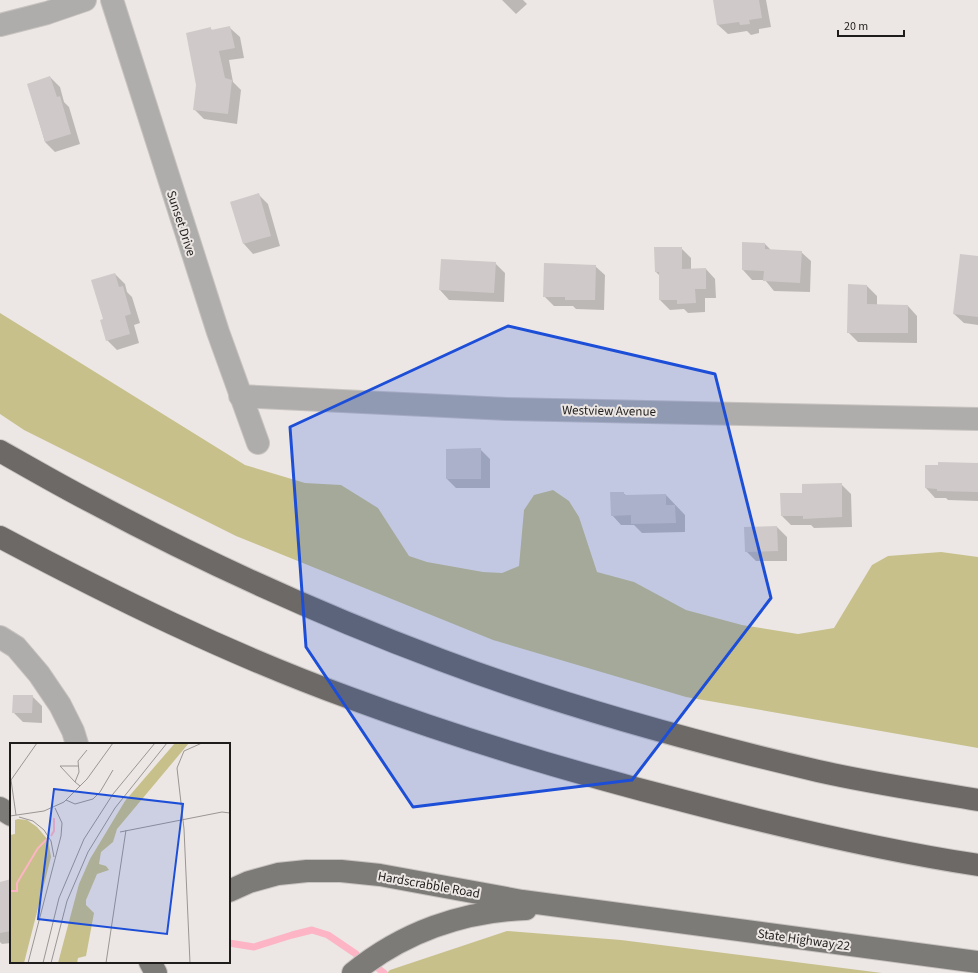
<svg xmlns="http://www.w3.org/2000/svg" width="978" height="973" viewBox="0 0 978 973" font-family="'Source Sans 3',sans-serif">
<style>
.green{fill:#c7c08b}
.shadow{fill:#0003}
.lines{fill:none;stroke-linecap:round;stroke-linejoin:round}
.stream{stroke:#fdb5c5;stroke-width:7}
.building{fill:#cfcac9}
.minor-casing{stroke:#c7c3c0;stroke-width:24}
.major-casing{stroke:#c7c3c0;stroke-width:24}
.highway-casing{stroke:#c7c3c0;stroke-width:24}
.minor{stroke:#aeadab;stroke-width:22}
.major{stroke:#7d7b78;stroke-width:22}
.highway{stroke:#6c6966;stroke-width:22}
.marked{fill:#1d4ed8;fill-opacity:0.2;stroke:#1d4ed8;stroke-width:3;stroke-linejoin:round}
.labels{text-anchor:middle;stroke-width:4;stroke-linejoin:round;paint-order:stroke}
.street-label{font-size:13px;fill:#1e1d1c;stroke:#ece7e4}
.inset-river{fill:none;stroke:#fdb5c5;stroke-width:2}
.inset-road{fill:none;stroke:#9a9694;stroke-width:1}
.view{fill:#1d4ed8;fill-opacity:0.15;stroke:#1d4ed8;stroke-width:2}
.inset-edge{fill:none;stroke:#1e1d1c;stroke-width:2}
</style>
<rect width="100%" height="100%" fill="#ece7e4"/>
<!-- green -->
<path class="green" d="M0,313L245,465L305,483L341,485L378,508L409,556L427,562L483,572L502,573L519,566L524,510L534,495L553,490L569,501L579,517L597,572L634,582L686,610L742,625L798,634L834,628L872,565L888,556L941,552L978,557V748L686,697L493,640L236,536L24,430L0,414Z
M507,931L621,940L882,973H387L390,970Z"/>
<!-- shadow -->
<path class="shadow" d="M502,0H523L527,4L516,14Z
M714,0H766L771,27L759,29V33L751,35L747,31L728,34L718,25Z
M210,28L213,31L230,28L240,37L244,58L229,60L233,82L241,90L237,124L204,119L194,109Z
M50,77L60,87L64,102L69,107L80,144L55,152L45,142L28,84Z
M259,195L268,204L280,246L253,254L244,244L231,202Z
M765,244L771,250L801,252L811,261L810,292L774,291L765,280H752L743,270Z
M681,248L691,258V269H706L715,279L716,298H705V312L688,313L684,309L670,310L660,300V276L656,272Z
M978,257V325L964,323L954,314Z
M495,263L505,273L504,302L449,300L440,290Z
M595,266L605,275L604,310L576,309L573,306H554L544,296Z
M115,274L125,284L127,292L132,297L140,323L134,325L139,343L117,350L107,340L104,320Z
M867,286L877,296V306H908L917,316V343L858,342L848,332Z
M480,449L490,459V488H456L447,479Z
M978,464V501L948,500L946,498H935L926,488Z
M841,484L851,494L852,527L814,528L811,525H791L782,516L803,494Z
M623,493L627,496L666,495L685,515V532L642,533L634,525H621L612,515Z
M777,527L787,537V561H756L746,551Z
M32,696L42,706V723L23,722L13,712Z
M11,880V943L2,944L0,942V883Z"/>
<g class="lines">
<!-- stream -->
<path class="stream" d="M229,943L254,947L292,935L312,930L328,935L356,954
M379,969L384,973"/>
</g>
<!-- building -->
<path class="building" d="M713,0H759L762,18L749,20L750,24L740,25L739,22L717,25Z
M230,26L235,48L219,51L225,78L232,80L228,114L193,110L196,85L186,33L211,27V30Z
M50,76L57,97L60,96L71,134L45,142L27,84Z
M259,193L271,236L243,244L230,202Z
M742,242L765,243V249L802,251L800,283L763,281L764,271L742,270Z
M654,247H682V269L706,268V289H695L696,303L677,304V300H659V272H655Z
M960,254L978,256V317L953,314Z
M441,259L496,262L494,293L439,290Z
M544,263L596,265L595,300H565V297H543Z
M115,273L119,287L123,286L131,314L125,316L130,334L106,341L100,320L103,319L91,280Z
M848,284L867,285V304L908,305V333H847Z
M481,448V479H446V449Z
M938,462L978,463V492L937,491V489L925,488V465H938Z
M842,483V517L803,519V516H781L780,493H802V484Z
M610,492H624V495L666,494V505H675L676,523L631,524V515L611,516Z
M777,526L778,551L745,552L744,527Z
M13,695H33L32,713H12Z
M11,879V931L0,933V882Z"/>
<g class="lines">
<!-- minor casing -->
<g class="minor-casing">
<path id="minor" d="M112,0L218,332L258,443
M0,25L47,13L85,0
M240,396L507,409L978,419
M0,637L16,647L39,674L60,705L73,731L77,744"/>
</g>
<!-- major casing -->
<g class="major-casing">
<path id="major" d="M0,808L11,815
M229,891L249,882L278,874L307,871H341L380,875L522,901L978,962
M150,962L156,973
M353,973C402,933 462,911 526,909"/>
</g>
<!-- highway casing -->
<g class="highway-casing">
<path id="highway" d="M0,451C30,468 61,486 92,502C204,562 321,615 441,660C563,706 690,741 818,771C871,783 925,791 978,800
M0,537C113,597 229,654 350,698C461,739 574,773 688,802C783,827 880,850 978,865"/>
</g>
<!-- minor -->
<use href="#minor" class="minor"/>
<!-- major -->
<use href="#major" class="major"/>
<!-- highway -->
<use href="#highway" class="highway"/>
</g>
<!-- marked area -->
<path class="marked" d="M508,326L715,374L771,598L632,780L413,807L306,647L290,427Z"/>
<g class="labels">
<!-- street labels -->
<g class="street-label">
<text transform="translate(182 223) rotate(72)" y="5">Sunset Drive</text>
<text transform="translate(609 410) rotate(1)" y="5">Westview Avenue</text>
<text transform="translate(429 884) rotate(10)" y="5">Hardscrabble Road</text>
<text transform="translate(804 939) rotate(8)" y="5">State Highway 22</text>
</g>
</g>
<!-- overview -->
<g transform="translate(10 743)">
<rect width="220" height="220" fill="#ece7e4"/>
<path d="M165,0H179L107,86L103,99L91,109L89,121L96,123L99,127L87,131L76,157V162L84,170L76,213L68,215L67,220H48L69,141L80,116L115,58ZM8,76L17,77L27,84L38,97L41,114L14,220H0V92L5,91V77Z" fill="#c7c08b"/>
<path class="inset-river" d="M41,93L44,88V75M0,148H7V140L28,105L37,96"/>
<path class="inset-road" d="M65,39L50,23H68M70,43L65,39L69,29L68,18L77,7M56,57L65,61L83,56L90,49L103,27M6,72L1,37L27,0M0,73L34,68L54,59L77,36L103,0M9,74L23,78L34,87L41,98L44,114M110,89L212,69L220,70M18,220L51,93L52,80L45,65M33,220L49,155L74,96L103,51L145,0M41,220L57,158L78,109L105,65L157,0M96,220L116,87M180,220L174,86L167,25L174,8L192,0"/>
<path class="view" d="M44,46L173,61L157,191L28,176Z"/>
<rect width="220" height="220" class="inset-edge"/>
</g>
<!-- scale -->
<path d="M838 30v6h66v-6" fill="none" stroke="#1e1d1c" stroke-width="2"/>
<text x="844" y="30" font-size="12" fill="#1e1d1c" stroke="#ece7e4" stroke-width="3" paint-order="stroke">20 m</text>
</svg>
